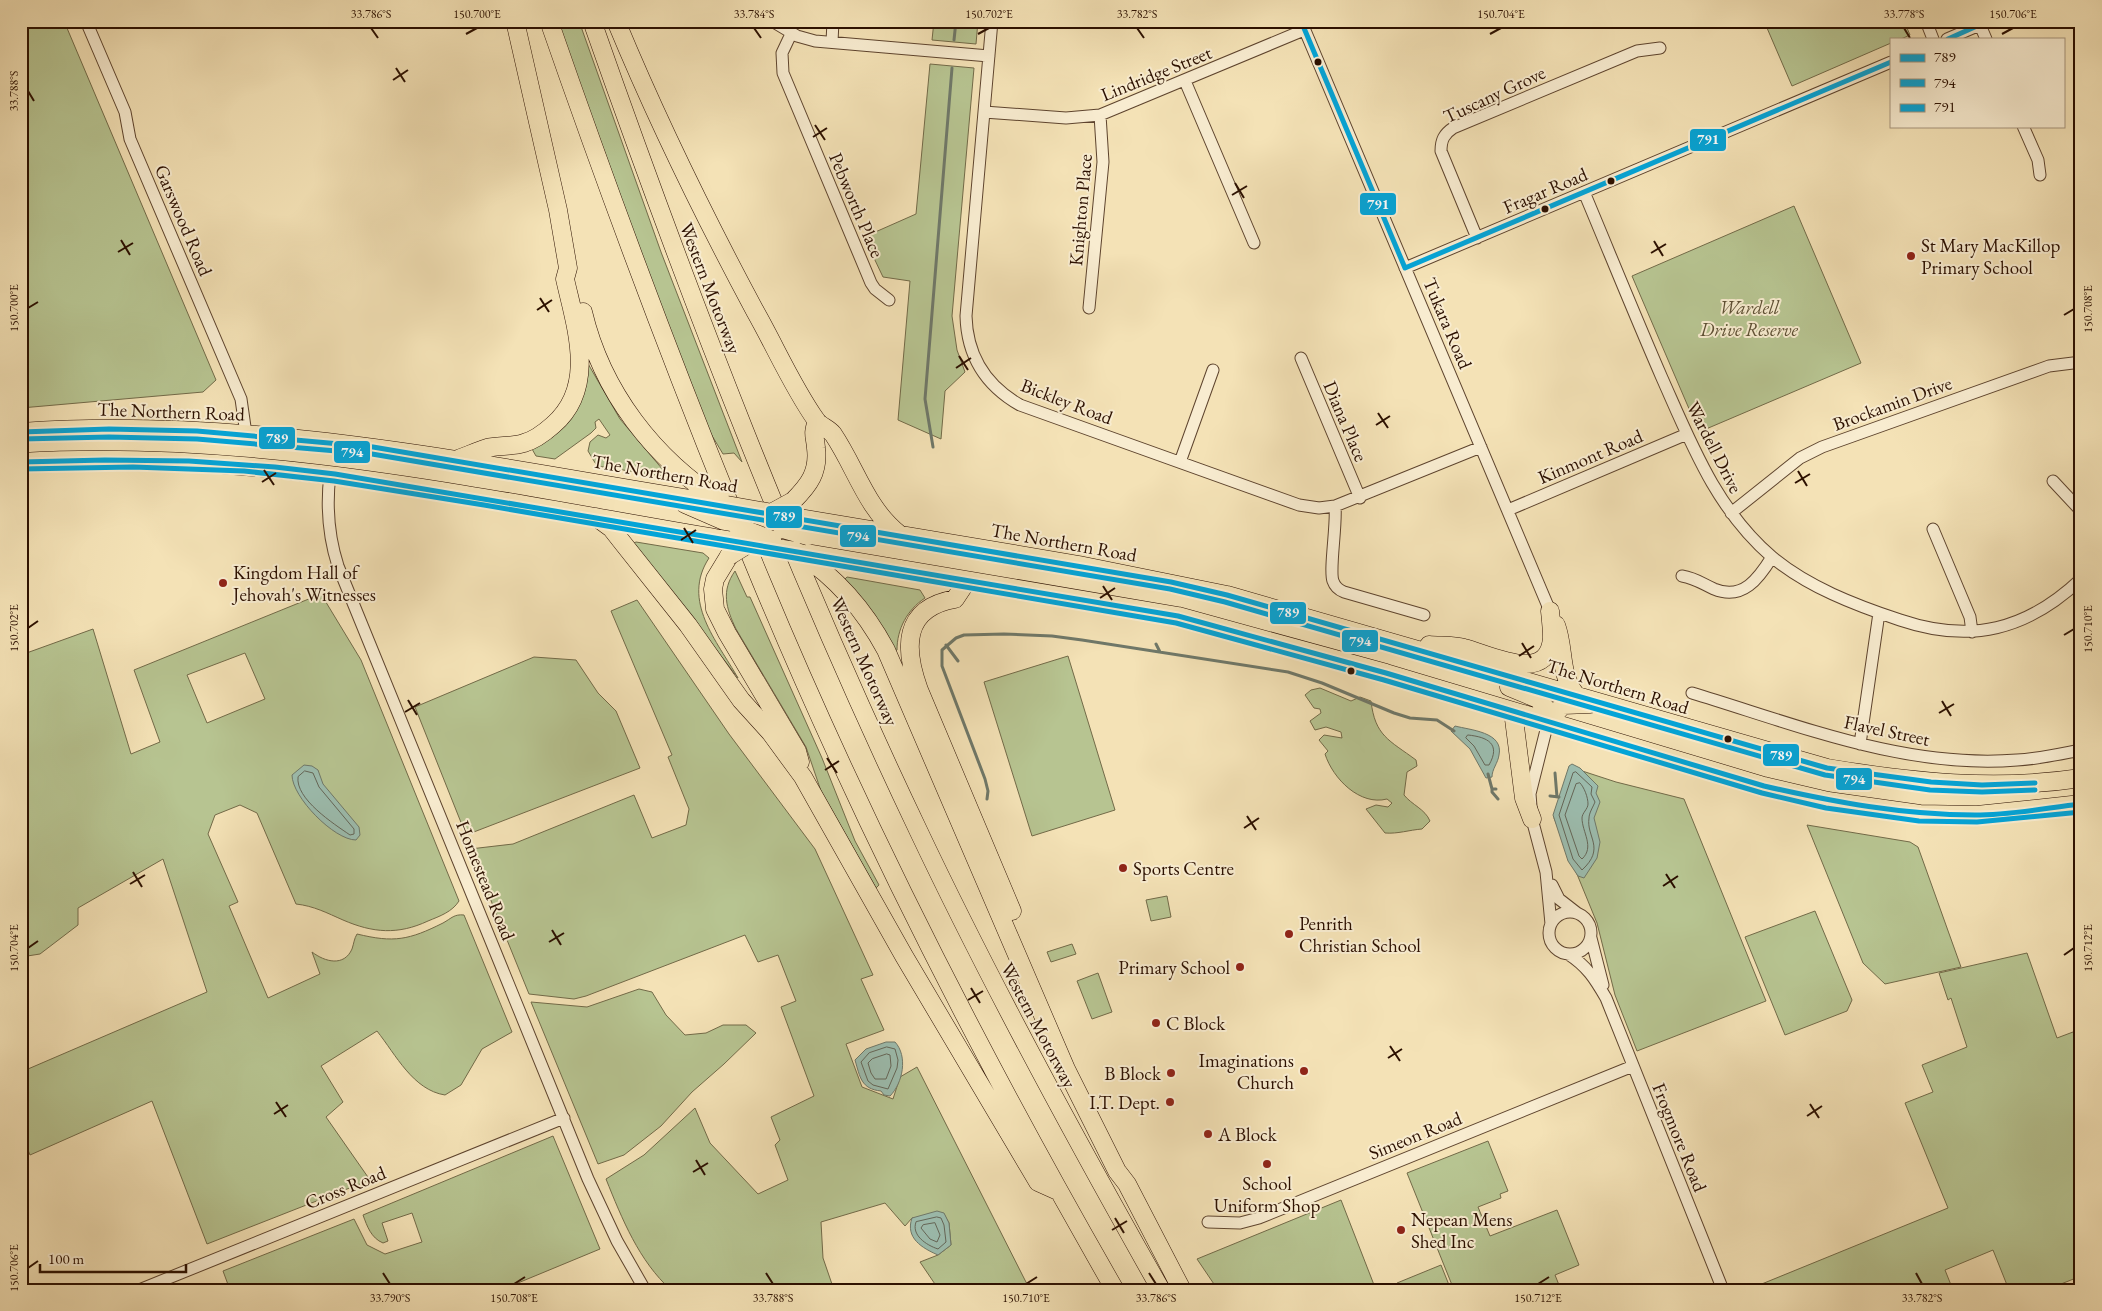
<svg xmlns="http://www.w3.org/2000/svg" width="2102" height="1311" viewBox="0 0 2102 1311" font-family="'EB Garamond',serif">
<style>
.green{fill:#b7c491;stroke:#726a48;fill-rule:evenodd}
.water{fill:#9cbdaf;stroke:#6f7869}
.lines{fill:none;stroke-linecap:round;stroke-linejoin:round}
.shore{stroke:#646658;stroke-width:1}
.stream{stroke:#6f7869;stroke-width:3}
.minor-casing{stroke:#5e442e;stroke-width:13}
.highway-casing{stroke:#2c1000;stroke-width:19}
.minor{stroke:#f8ecd0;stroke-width:11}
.highway{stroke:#f4e2b6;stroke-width:18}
.highway-bridge-casing{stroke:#2c1000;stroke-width:19;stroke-linecap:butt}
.highway-bridge{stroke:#f4e2b6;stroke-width:18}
.bus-1-casing{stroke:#f8ecd0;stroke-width:9}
.bus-2-casing{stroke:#f8ecd0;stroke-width:9}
.bus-3-casing{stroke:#f8ecd0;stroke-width:9}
.bus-1{stroke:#04a4d7;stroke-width:5}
.bus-2{stroke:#04a4d7;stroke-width:5}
.bus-3{stroke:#04a4d7;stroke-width:5}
.ticks{fill:none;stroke:#2c1000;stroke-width:2}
.bus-dot{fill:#2c1000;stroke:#f8ecd0;stroke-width:2}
.poi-dot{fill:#8f2418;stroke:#f8ecd0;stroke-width:2}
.labels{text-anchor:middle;stroke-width:4;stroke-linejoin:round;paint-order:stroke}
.street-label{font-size:19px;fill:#2c1000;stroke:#f8ecd0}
.poi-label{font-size:19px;fill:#2c1000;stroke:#f8ecd0;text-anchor:start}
.park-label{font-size:19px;font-style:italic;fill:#5d4f33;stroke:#f8ecd0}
.line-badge{stroke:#f8ecd0;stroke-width:2}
.badge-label{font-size:14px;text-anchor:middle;font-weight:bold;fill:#fff}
.neatline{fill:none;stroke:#2c1000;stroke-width:2}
.ticks-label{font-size:12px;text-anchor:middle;fill:#2c1000}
</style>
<rect width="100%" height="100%" fill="#f4e2b6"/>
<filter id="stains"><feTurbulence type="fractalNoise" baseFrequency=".004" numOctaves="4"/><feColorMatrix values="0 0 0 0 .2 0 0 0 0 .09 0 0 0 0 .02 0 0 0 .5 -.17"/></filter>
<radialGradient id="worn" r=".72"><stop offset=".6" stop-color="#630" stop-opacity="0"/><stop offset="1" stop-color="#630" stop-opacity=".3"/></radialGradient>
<!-- green -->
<path class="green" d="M21,21H64L216,380L203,392L21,408Z
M557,21H579L661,252L742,462L734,453L723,454L711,434L695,401Z
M934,21H978L976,44L932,40Z
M1764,21H1904L1910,35L1901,39H1891V43L1792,86Z
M930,64L974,68L952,316L957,350L965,372L945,391L941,439L898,420L910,281L883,277L864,237L916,214Z
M1794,206L1861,363L1699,432L1632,276Z
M587,362L620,419L669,477L597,466L588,451L590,442L598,435L606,438L610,435L599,419L595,422L596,428L591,433L555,459L536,456L532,449C576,427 580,407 587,362Z
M636,542L703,553L709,558C681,601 717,641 738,678L634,543Z
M735,571L747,597H750L822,758L855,841L879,885L876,888L821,791L806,747L736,629C726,608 721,591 735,571Z
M847,577L920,590L925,598C907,610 897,629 897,650L893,651L875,615L845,579Z
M321,594L361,660L459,901C452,912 440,916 428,921C398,935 373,933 343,920C327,913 314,906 296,904L257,813L240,805L215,815L208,834L238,902L229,906L268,998L320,974L312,952C325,962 344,967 352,949C354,943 354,939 357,934C394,943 409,940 443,923C452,918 454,914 464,915L512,1032L482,1049L461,1085L445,1095C413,1090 396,1055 377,1031L321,1066L343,1102L326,1117L370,1180L207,1244L152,1101L30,1155L21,1132V1072L207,992L163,859L78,908V925L40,954L21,957V655L93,629L131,754L160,742L134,670ZM245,653L265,699L207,723L187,675Z
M637,600L729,734L815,849L873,975L861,979L884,1030L846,1044L862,1087L893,1099L900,1077L917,1067L1030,1290H939L920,1262L938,1255L951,1245L949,1223L944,1214L912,1218L905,1226L885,1203L821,1222L823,1258L834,1290H671C639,1261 622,1219 606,1179L644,1155L695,1108L710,1143L758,1194L788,1180L775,1145L780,1140L771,1117L814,1096L781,1007L796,1001L778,955L758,962L745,935L586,996L574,999L529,994L470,849L513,844L634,795L652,838L686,825L689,809L668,757L672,755L611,611Z
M1068,656L1115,810L1032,836L984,682Z
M534,657L576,660L598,693L616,711L640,768L466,835L415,707Z
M1320,688L1351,701L1360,697L1371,701C1375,736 1389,740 1416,760L1417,766L1407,772L1404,795C1412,805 1425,809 1430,821L1422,829C1409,830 1398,834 1385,833L1366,809L1376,805L1388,807L1392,803L1387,799C1360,806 1333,779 1325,754L1328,751L1319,740L1324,735L1342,738L1341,732L1326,727L1315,730L1310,721L1321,713L1320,709L1314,708L1305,695L1311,690Z
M1570,767L1616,782L1684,799L1766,1001L1637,1051L1615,995L1597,923L1554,818Z
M1807,825L1910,842L1918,847L1961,967L1885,984L1863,963Z
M1167,896L1171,917L1151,921L1146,900Z
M1815,911L1852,1000L1847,1011L1785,1035L1745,937Z
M1072,944L1076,954L1051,962L1047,952Z
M2027,953L2057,1038L2081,1029V1276L2046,1290H2009L1993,1250L1945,1270L1953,1290H1747L1948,1208L1905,1103L1933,1092L1922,1065L1967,1047L1951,998L1948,1000L1939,973Z
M1098,973L1112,1012L1092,1019L1077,981Z
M639,989L652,992L666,1015L685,1035L706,1033L723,1025H746L756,1033L724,1064L692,1092L661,1126L624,1155L598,1164L531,1002L587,1007Z
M553,1136L600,1249L501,1290H230L223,1271L354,1219L367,1245L385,1254L422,1242L412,1213L382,1223L388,1241L383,1243C371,1238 367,1226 363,1215Z
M1488,1141L1508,1191L1500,1194L1501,1198L1478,1207L1490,1236L1557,1210L1579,1265L1555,1275L1561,1290H1454L1407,1173Z
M1341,1200L1376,1290H1218L1197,1259Z
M1441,1265L1451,1290H1400L1397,1283Z"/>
<!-- water -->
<path class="water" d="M1455,726C1470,730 1504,732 1499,755C1498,763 1492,769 1492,777L1486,778L1470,749L1451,731Z
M1572,764L1580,768L1598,786L1596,793L1600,802L1594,818L1600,842L1597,858L1584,878L1578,876L1568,861L1553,815L1569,766Z
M304,765L312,766L318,770L323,784L359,827L360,835L356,840C334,840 292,797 292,775Z
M886,1042H895C908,1056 903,1083 890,1096L884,1095L881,1091C861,1089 860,1077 855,1060L866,1049Z
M937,1211L944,1213L949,1223L951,1245L938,1255C922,1248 905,1238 912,1218Z"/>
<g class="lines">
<!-- shore -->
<path class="shore" d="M1468,735C1488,737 1501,744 1489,765H1485L1474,746L1466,738Z
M305,771L313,773L319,787L354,829V834L350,835C334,824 295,799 298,777Z
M1576,772L1592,787L1591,794L1595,802C1593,807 1589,813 1589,818C1586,837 1606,848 1582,870L1573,859L1559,815L1573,773Z
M1580,783C1584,787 1588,797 1588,804C1588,809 1582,813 1582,818C1582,832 1595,847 1582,859L1579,856L1565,815L1576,784Z
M887,1047L895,1049L898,1060L897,1068L888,1089L873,1085L868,1081L861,1062L869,1053Z
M887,1054L890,1055L891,1066L886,1079H875L871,1073L868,1063L872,1059Z
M937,1217L941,1218L944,1225L946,1242L938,1249C926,1245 911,1235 916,1222Z
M935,1223L940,1235L937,1242L930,1239L921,1228L923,1225Z"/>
<!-- stream -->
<path class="stream" d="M954,40L956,21
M933,447L925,399L952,68
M1156,644L1160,652
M946,645L958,661
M1555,773L1557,797
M1488,774L1492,789H1496
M1492,789V792L1498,799
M1550,796L1559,797
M987,799L988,791L985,779L942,666V650L956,638L964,635L1004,634L1052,636L1082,640L1288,672L1322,683L1394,713L1410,718L1437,720L1454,731"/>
<!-- minor casing -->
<g class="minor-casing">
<path id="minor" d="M86,21L125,112L130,139L241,399L246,434
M772,21L797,36L815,41L989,56
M992,21L966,316C967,355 985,385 1020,405L1299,505L1319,508L1335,506L1481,447
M1301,21L1550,611
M1926,21L1933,39
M1980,25L1986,39
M791,34L782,53L783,73L871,283L875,289L889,300
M1947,39L1989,21
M832,42L833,21
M1185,81L1254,243
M984,112L1066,118L1100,115L1304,30
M2023,126L2038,160L2040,175
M1584,192C1610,254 1635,316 1662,378C1691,443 1716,509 1772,557C1808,587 1855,605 1900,620C1971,644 2027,630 2081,579
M1477,238L1441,151C1441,140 1444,134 1453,128L1637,51L1660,48
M1405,268L1891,62
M1089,308L1103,162L1100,115
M1301,358L1360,498
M1180,462L1213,370
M330,474C326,507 328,535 338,566L588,1179L617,1241L645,1290
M2053,481L2081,511
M1335,506C1337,524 1329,570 1333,581C1335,587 1339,590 1344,592L1424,615
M1508,510L1687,434
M1731,513L1800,458L1822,447L2049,366L2081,362
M1933,529L1970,617L1972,632
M1682,576C1695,578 1703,584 1714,589C1743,601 1759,578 1772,557
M1692,693C1798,725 1905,769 2017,760C2038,759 2060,754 2081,750
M1548,722L1530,794L1532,819L1546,872L1551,924
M1860,744L1879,613
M1552,885L1559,899L1577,913
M1549 933a21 21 0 1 1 42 0a21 21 0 1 1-42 0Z
M1591,938L1603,985
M1568,954C1587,966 1595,979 1606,998L1723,1290
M1208,1222L1240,1223L1259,1218L1633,1066
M139,1290L564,1118"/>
</g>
<!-- highway casing -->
<g class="highway-casing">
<path id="highway" d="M549,21C615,211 685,398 762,583C863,826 984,1062 1115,1290
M592,21C689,297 793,568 919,832C993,988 1076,1140 1161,1290
M616,21C657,120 704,216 755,311C775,346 792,386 816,420C820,426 828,428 833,434C856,468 866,508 899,534
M583,312C602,392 654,459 722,502
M21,432C260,415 493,468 727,505
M458,459C467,456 477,451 487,448C498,445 512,447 524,443C535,440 544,433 553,425C597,387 576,328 565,279L568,268L558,210L515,21
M21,462C257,448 489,500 720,539
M793,501C809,485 819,472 816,448C815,435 812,435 817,421
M685,504L738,527
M596,517L611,528L622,542L688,625L741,700L770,732L803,777L904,956L1029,1167L1038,1182L1058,1191
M800,518L1079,565L1227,595L1827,768C1912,782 1995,791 2081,778
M757,520L783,529
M795,551L1178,616L1386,673L1764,786L1828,801L1920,814L1977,815L2081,804
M800,554C837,578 865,611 886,650L1066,1069L1117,1171L1127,1184L1182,1290
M729,556L715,579L713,589L715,609L727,633L797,751L800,762
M967,581L955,599C902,608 904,649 919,690L1012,911
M1556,625C1565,649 1559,675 1576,695
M1429,645C1441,646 1453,645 1464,648C1489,654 1548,686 1552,638C1552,629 1551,620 1550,611
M1509,687L1538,699L1549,712L1548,722
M1513,711L1524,798L1532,819
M1548,722L1563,705L1590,704"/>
</g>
<!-- minor -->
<use href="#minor" class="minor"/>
<!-- highway -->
<use href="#highway" class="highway"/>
<!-- highway-bridge casing -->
<g class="highway-bridge-casing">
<path id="highway-bridge" d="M727,505L800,518
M771,513L793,501
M738,527L772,540
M783,529L808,536
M720,539L795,551
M729,556L750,543"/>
</g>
<!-- highway-bridge -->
<use href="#highway-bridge" class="highway-bridge"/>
<!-- bus-1 casing -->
<g class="bus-1-casing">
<path id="bus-1" d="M21,432L109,429L197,431L373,447L1171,582L1227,595L1827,768L1931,782L1982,785L2035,783
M21,462L105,460L189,461L275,467L335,474L1178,616L1386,673L1764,786C1834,802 1903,815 1975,815C2010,815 2046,808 2081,804"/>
</g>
<!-- bus-2 casing -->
<g class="bus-2-casing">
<path id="bus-2" d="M21,439L109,437L197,439L372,454L1170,589L1225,602L1825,775L1930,790L1982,792L2035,790
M21,469L133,467L244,471L334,481L484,505L1176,623L1384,680L1762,793L1826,808L1919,821L1977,822L2081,812"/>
</g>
<!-- bus-3 casing -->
<g class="bus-3-casing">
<path id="bus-3" d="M1301,21L1405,268L1891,62
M1948,39L1988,21"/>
</g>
<!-- bus-1 -->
<use href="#bus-1" class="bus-1"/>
<!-- bus-2 -->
<use href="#bus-2" class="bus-2"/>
<!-- bus-3 -->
<use href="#bus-3" class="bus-3"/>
</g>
<!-- ticks -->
<path class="ticks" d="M371,28L378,38M754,28L761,38M1137,28L1144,38M1904,28L1910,38M466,34L477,28M978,34L989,28M1490,34L1501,28M2002,34L2013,28M396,68L405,82M393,80L408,70M28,91L34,101M815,125L825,140M813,137L827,128M1235,183L1244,198M1232,195L1247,186M121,240L130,255M1654,241L1663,256M118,252L133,243M1651,253L1666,244M540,298L549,312M28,308L38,302M537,310L552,300M2064,315L2074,309M959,356L968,370M956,368L971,358M1378,413L1388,428M1376,425L1390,416M264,470L274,485M1798,471L1807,486M262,482L276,473M1795,483L1810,474M684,528L693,543M681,540L696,530M1103,586L1112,600M1100,598L1115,588M28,628L38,621M2064,635L2074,629M1522,643L1531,658M1519,656L1534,646M408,700L417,715M1942,701L1951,716M405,712L420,703M1939,713L1954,704M827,758L837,773M825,770L839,761M1247,816L1256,830M1244,828L1259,818M133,872L142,887M1666,874L1675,888M130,884L145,875M1663,886L1678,876M552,930L561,945M549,942L564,933M28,948L38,941M2064,955L2074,948M971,988L980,1003M968,1000L983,991M1390,1046L1400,1061M1388,1058L1402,1049M276,1102L286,1117M1810,1104L1819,1118M274,1114L288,1105M1807,1116L1822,1106M696,1160L705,1175M693,1172L708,1163M1115,1218L1124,1233M1112,1230L1127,1221M28,1268L38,1261M383,1273L390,1284M766,1273L773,1284M1149,1273L1156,1284M1916,1273L1922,1284M514,1284L525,1277M1026,1284L1037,1277M1538,1284L1549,1277"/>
<!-- markers -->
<g class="bus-dot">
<circle cx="1318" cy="62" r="4.5"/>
<circle cx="1611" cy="181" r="4.5"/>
<circle cx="1545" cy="209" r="4.5"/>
<circle cx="1351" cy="671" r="4.5"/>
<circle cx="1728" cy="739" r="4.5"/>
</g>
<g class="poi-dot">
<circle cx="1911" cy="256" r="5"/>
<circle cx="223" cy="583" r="5"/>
<circle cx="1123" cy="868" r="5"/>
<circle cx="1289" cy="934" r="5"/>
<circle cx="1240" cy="967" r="5"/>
<circle cx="1156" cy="1023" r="5"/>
<circle cx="1304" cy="1071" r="5"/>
<circle cx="1171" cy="1073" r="5"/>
<circle cx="1170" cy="1102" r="5"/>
<circle cx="1208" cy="1134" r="5"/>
<circle cx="1267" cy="1164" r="5"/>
<circle cx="1401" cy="1230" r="5"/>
</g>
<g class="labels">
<!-- street labels -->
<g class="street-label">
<text transform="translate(1156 73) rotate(-22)" y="7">Lindridge Street</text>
<text transform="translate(1494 94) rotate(-25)" y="7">Tuscany Grove</text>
<text transform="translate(1545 190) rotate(-23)" y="7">Fragar Road</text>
<text transform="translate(857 205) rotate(67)" y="7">Pebworth Place</text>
<text transform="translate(1080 210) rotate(-85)" y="7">Knighton Place</text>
<text transform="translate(184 220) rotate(67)" y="7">Garswood Road</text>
<text transform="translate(711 288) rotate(69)" y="7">Western Motorway</text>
<text transform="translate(1448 323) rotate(67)" y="7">Tukara Road</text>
<text transform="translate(1067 401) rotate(21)" y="7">Bickley Road</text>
<text transform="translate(1892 403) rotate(-20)" y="7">Brockamin Drive</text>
<text transform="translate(171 411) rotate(2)" y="7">The Northern Road</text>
<text transform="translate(1346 421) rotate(67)" y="7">Diana Place</text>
<text transform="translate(1715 447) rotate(63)" y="7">Wardell Drive</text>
<text transform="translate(1590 456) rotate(-23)" y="7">Kinmont Road</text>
<text transform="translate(665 473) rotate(10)" y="7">The Northern Road</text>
<text transform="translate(1064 542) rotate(10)" y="7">The Northern Road</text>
<text transform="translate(865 661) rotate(66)" y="7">Western Motorway</text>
<text transform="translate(1618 686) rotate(17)" y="7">The Northern Road</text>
<text transform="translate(1887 730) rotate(12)" y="7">Flavel Street</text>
<text transform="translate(486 880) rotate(68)" y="7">Homestead Road</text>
<text transform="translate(1039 1025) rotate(62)" y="7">Western Motorway</text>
<text transform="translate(1415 1135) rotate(-22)" y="7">Simeon Road</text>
<text transform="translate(1680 1137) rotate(68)" y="7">Frogmore Road</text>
<text transform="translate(345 1187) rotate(-22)" y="7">Cross Road</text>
</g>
<!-- poi labels -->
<g class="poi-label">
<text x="1921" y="252">St Mary MacKillop<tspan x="1921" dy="22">Primary School</tspan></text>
<text x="233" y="579">Kingdom Hall of<tspan x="233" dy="22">Jehovah's Witnesses</tspan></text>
<text x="1133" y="875">Sports Centre</text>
<text x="1299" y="930">Penrith<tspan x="1299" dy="22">Christian School</tspan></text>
<text x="1230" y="974" text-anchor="end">Primary School</text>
<text x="1166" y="1030">C Block</text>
<text x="1294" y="1067" text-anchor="end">Imaginations<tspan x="1294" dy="22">Church</tspan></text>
<text x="1161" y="1080" text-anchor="end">B Block</text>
<text x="1160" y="1109" text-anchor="end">I.T. Dept.</text>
<text x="1218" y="1141">A Block</text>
<text x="1267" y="1190" text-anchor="middle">School<tspan x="1267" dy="22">Uniform Shop</tspan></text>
<text x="1411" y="1226">Nepean Mens<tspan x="1411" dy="22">Shed Inc</tspan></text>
</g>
<!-- park labels -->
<g class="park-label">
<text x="1749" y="314">Wardell<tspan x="1749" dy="22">Drive Reserve</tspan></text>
</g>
</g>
<g class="line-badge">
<rect x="1689" y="128" width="38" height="24" rx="5" fill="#04a4d7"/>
<rect x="1359" y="192" width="38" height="24" rx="5" fill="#04a4d7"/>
<rect x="258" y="426" width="38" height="24" rx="5" fill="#04a4d7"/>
<rect x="333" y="440" width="38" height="24" rx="5" fill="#04a4d7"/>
<rect x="765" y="505" width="38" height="24" rx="5" fill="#04a4d7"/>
<rect x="839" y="524" width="38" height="24" rx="5" fill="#04a4d7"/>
<rect x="1269" y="601" width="38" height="24" rx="5" fill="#04a4d7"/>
<rect x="1341" y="629" width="38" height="24" rx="5" fill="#04a4d7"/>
<rect x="1762" y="743" width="38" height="24" rx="5" fill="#04a4d7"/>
<rect x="1835" y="767" width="38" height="24" rx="5" fill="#04a4d7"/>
</g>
<g class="badge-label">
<text x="1708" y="144">791</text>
<text x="1378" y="209">791</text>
<text x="277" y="443">789</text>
<text x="352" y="457">794</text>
<text x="784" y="521">789</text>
<text x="858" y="541">794</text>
<text x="1288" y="617">789</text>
<text x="1360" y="646">794</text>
<text x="1781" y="760">789</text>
<text x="1854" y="784">794</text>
</g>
<!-- margin -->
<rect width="2102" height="1311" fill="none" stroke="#f4e2b6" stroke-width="55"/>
<!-- legend -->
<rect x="1890" y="38" width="175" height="90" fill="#f8ecd0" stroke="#a6947d"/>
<rect x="1900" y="54" width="25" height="8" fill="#04a4d7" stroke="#a6947d"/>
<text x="1934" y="62" font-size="15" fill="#2c1000">789</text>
<rect x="1900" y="79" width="25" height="8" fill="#04a4d7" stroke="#a6947d"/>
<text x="1934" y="88" font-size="15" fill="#2c1000">794</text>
<rect x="1900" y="104" width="25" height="8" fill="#04a4d7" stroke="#a6947d"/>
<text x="1934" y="112" font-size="15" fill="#2c1000">791</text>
<!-- scale -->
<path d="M40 1264v8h146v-8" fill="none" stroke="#2c1000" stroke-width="2.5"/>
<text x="48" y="1264" font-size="15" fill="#2c1000" stroke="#f8ecd0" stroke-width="4" paint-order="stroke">100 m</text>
<rect x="28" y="28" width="2046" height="1256" class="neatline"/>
<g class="ticks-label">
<text x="371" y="18">33.786°S</text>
<text x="477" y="18">150.700°E</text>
<text x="754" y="18">33.784°S</text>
<text x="989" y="18">150.702°E</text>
<text x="1137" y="18">33.782°S</text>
<text x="1501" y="18">150.704°E</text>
<text x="1904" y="18">33.778°S</text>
<text x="2013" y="18">150.706°E</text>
<text transform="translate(14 91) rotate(-90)" y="4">33.788°S</text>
<text transform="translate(14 308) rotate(-90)" y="4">150.700°E</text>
<text transform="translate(2088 309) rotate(-90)" y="4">150.708°E</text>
<text transform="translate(14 628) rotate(-90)" y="4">150.702°E</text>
<text transform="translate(2088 629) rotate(-90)" y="4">150.710°E</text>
<text transform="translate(14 948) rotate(-90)" y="4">150.704°E</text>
<text transform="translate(2088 948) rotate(-90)" y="4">150.712°E</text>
<text transform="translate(14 1268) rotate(-90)" y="4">150.706°E</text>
<text x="390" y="1302">33.790°S</text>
<text x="514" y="1302">150.708°E</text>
<text x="773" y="1302">33.788°S</text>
<text x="1026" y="1302">150.710°E</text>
<text x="1156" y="1302">33.786°S</text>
<text x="1538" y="1302">150.712°E</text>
<text x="1922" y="1302">33.782°S</text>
</g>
<rect width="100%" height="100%" filter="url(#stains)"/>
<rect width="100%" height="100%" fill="url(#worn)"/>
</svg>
